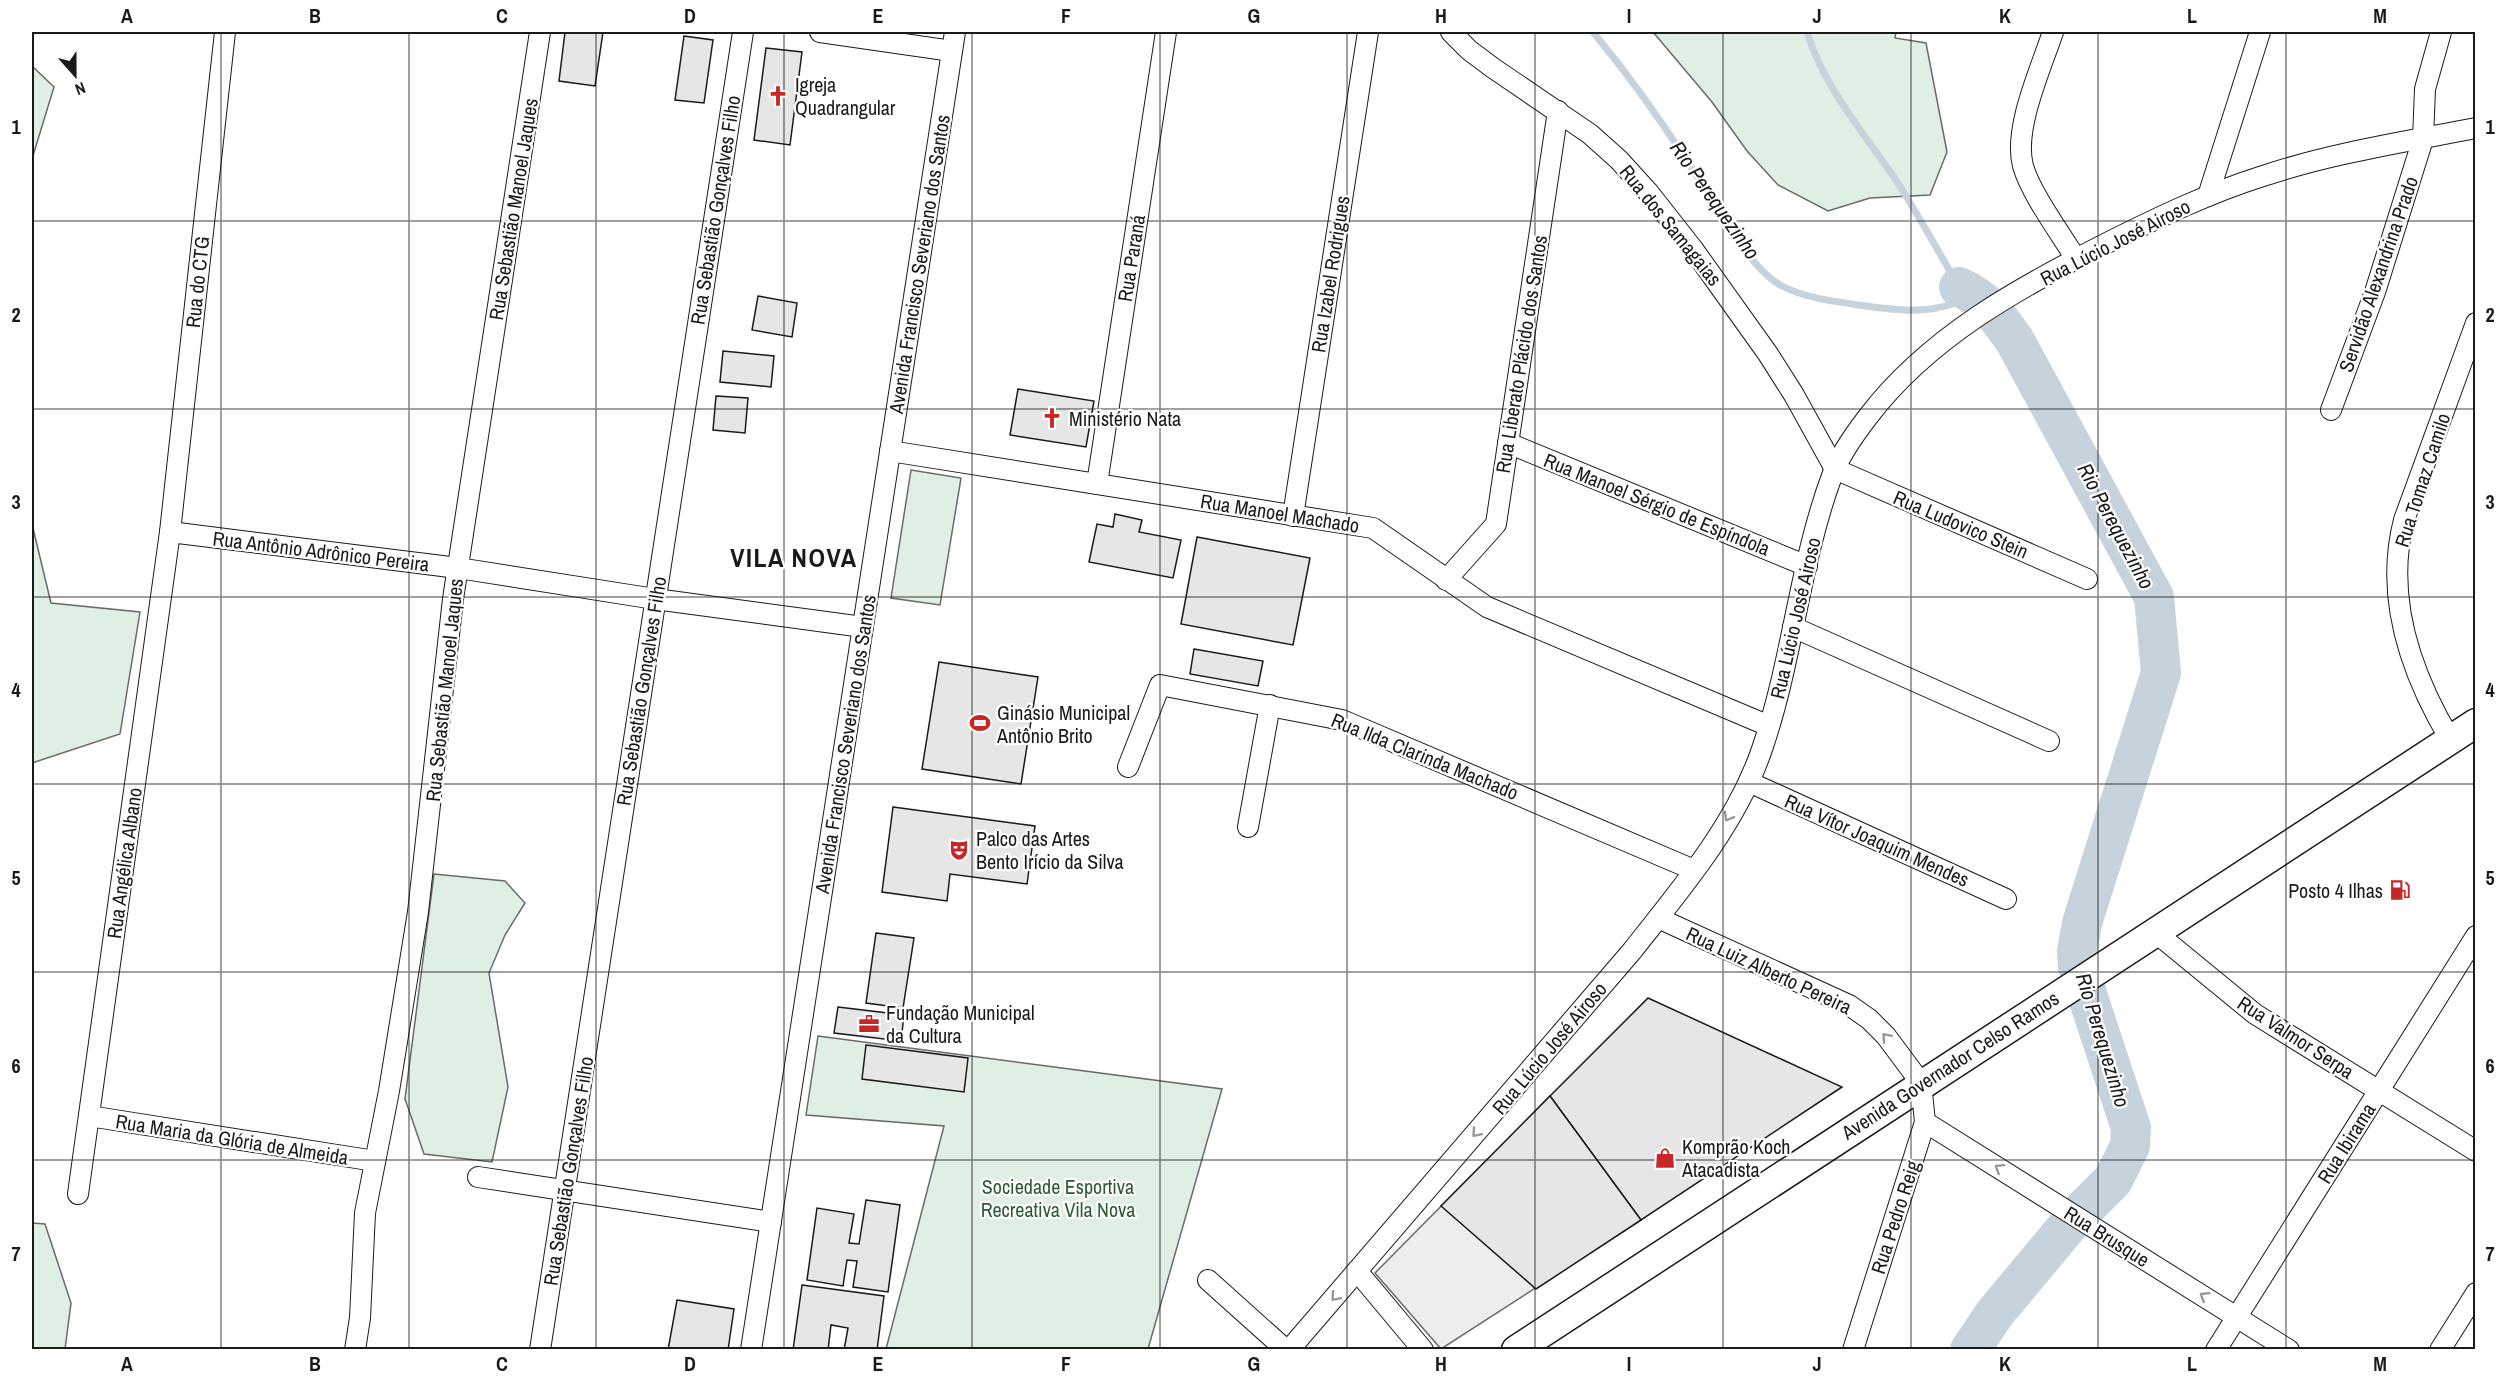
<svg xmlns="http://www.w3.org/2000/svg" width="2507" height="1381" font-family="'Archivo Narrow',sans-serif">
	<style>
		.green { fill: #e0efe3; stroke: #6a6a6a; stroke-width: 1.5 }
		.parking { fill: #ededed; stroke: #6a6a6a; stroke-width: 1.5 }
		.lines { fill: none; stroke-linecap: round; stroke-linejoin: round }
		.stream { stroke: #c6d2dc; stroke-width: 7 }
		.river { stroke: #c6d2dc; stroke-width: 40 }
		.building { fill: #e6e6e6; stroke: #1a1a1a; stroke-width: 1.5 }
		.minor-casing { stroke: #1a1a1a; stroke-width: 22 }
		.secondary-casing { stroke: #1a1a1a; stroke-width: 31 }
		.minor { stroke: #fff; stroke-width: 20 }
		.secondary { stroke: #fff; stroke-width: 28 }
		.oneway { stroke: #989898 }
		.grid { fill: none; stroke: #1a1a1a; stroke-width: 1.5; stroke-opacity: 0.55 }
		.labels { text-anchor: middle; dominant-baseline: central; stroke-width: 4.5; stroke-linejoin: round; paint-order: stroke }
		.poi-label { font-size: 20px; fill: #1a1a1a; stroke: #fff; text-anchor: start }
		.street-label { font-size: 20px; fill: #1a1a1a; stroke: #fff }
		.park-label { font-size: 20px; fill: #2b5a34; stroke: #fff }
		.water-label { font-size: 21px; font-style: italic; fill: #1a1a1a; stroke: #fff }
		.district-label { font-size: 26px; font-weight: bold; letter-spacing: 1.5px; fill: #1a1a1a; stroke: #fff }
		.neatline { fill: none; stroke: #1a1a1a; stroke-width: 2 }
		.grid-label { font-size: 20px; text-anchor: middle; font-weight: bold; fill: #1a1a1a }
	</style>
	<rect width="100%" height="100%" fill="#fff"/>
	<g class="green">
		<path d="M1653 32H1896L1895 38 1926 43 1947 152 1930 195 1870 198 1828 211 1778 185 1747 151 1712 102Z"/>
		<path d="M32 66 54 87 32 159Z"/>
		<path d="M911 470 961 478 940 605 891 598Z"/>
		<path d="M32 524 51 603 140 612 120 734 32 763Z"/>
		<path d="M434 874 505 881 525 903 505 935 489 973 508 1087 492 1162 424 1154 405 1099Z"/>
		<path d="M818 1036 1222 1089 1148 1349H886L944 1126 806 1115Z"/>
		<path d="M32 1223 45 1224 71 1303 65 1349H32Z"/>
	</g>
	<path class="parking" d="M1550 1096 1641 1220 1441 1349 1375 1273Z"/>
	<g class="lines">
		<path class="stream" d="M1593 32C1627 73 1660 119 1689 164 1712 197 1747 268 1782 286 1807 299 1839 302 1866 306 1897 310 1926 314 1955 303L1959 287C1940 254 1921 220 1901 188 1868 137 1825 91 1807 32"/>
		<path class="river" d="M1959 287C1988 300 1997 316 2015 341L2154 597 2161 673 2082 923 2077 951 2078 967 2131 1128 2130 1146 2113 1180 2071 1222 1995 1313 1970 1350"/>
	</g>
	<g class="building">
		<path d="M565 32H603L595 86 559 81Z"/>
		<path d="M684 36 713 40 704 103 675 100Z"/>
		<path d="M766 48 802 52 790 145 754 140Z"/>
		<path d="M758 296 797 303 792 337 752 330Z"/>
		<path d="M723 351 774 356 771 387 720 382Z"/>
		<path d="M1018 389 1094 401 1086 447 1010 435Z"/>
		<path d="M716 396 748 398 745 433 713 430Z"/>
		<path d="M1115 514 1142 520 1139 532 1181 540 1173 578 1089 562 1097 524 1113 527Z"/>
		<path d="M1197 537 1310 558 1293 645 1181 624Z"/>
		<path d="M1194 649 1263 661 1258 686 1190 674Z"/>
		<path d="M939 662 1038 677 1021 784 922 769Z"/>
		<path d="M893 807 1035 826 1027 884 950 874 947 901 882 892Z"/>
		<path d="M876 933 914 938 903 1008 866 1003Z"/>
		<path d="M1648 998 1842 1087 1641 1220 1550 1096Z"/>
		<path d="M838 1007 904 1015 901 1041 834 1033Z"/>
		<path d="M866 1045 968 1058 964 1092 862 1079Z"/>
		<path d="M1550 1096 1641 1220 1536 1289 1441 1206Z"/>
		<path d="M866 1200 900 1205 888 1292 853 1287 857 1261 847 1260 843 1286 807 1280 817 1208 854 1214 849 1243 859 1244Z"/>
		<path d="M802 1285 884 1296 877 1350H844L848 1328 831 1325 828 1350H793Z"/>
		<path d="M677 1300 734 1309 728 1350H668Z"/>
	</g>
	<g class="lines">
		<g class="minor-casing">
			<g id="minor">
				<path d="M820 32 952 51"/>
				<path d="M1451 32 1469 50 1493 68 1590 134 1619 160 1649 193 1693 249 1768 354 1794 395 1835 469 2087 579"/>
				<path d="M2053 32C2041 68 2013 129 2023 166 2031 194 2061 234 2076 259"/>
				<path d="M2208 196 2260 32"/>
				<path d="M2331 410 2375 292 2423 139 2425 89 2441 32"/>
				<path d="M1508 443 1807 566"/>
				<path d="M890 451 1373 528 1487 607 1769 726"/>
				<path d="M1097 484 1166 32"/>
				<path d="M1293 516 1368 32"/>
				<path d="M170 532 458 568 655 599 863 627"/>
				<path d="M1446 580 1496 524 1558 111"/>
				<path d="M1793 627 2049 741"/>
				<path d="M2450 739C2410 672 2384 597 2404 520L2476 323"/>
				<path d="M1128 767 1160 685 1342 720 1694 870"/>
				<path d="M1749 782 2006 899"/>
				<path d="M1248 827 1270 705"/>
				<path d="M1658 918 1849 1005 1869 1019 1886 1036 1921 1083 1925 1122 1853 1350"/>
				<path d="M2155 932 2255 1014 2476 1151"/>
				<path d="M89 1116 375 1161"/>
				<path d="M1925 1122 2289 1350"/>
				<path d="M478 1177 771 1222"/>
				<path d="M78 1194 170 532 225 32"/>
				<path d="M1357 1271 1423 1350"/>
				<path d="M1208 1280 1286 1350"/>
				<path d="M355 1350 360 1318 365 1213 389 1091 418 912 453 599 540 32"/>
				<path d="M540 1350 743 32"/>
				<path d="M751 1350 955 32"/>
				<path d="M1289 1350 1632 951C1680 890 1735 826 1761 752 1793 661 1799 563 1833 473 1841 453 1854 435 1867 418 1928 337 2020 287 2109 242 2159 217 2209 193 2263 176 2332 153 2404 142 2476 128"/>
				<path d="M2216 1350 2476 936"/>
				<path d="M2440 1350 2476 1293"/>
			</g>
		</g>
		<g class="secondary-casing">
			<path id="secondary" d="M1516 1350 2476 723"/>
		</g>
		<use href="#minor" class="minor"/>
		<use href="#secondary" class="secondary"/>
	</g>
	<defs><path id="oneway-chevron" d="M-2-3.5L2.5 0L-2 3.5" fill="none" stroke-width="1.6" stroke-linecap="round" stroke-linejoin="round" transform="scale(1.5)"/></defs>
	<g class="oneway">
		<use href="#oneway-chevron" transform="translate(1728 817) rotate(120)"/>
		<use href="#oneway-chevron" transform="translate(1886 1037) rotate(-131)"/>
		<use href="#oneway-chevron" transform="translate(1476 1133) rotate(131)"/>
		<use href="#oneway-chevron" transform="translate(1999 1168) rotate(-148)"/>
		<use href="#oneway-chevron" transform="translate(2204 1296) rotate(-148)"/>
		<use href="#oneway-chevron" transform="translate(1335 1297) rotate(131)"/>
	</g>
	<path class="grid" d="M221 32V1350M409 32V1350M596 32V1350M784 32V1350M972 32V1350M1160 32V1350M1347 32V1350M1535 32V1350M1723 32V1350M1911 32V1350M2098 32V1350M2286 32V1350M32 221H2476M32 409H2476M32 597H2476M32 784H2476M32 972H2476M32 1160H2476"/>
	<defs>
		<g id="church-bare" transform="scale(1.62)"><path d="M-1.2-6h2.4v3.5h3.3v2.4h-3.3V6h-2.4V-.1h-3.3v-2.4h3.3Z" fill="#c62828" stroke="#fff" stroke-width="2.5" paint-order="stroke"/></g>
		<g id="stadium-bare" transform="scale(1.62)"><path d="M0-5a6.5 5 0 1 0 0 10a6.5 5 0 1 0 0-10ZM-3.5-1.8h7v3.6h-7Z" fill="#c62828" stroke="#fff" stroke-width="2.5" paint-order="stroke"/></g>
		<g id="theatre-bare" transform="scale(1.62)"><path d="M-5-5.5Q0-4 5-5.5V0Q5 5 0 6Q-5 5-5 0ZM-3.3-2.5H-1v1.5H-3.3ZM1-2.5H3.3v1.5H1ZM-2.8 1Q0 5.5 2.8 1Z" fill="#c62828" stroke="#fff" stroke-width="2.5" paint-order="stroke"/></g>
		<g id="fuel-bare" transform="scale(1.62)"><path d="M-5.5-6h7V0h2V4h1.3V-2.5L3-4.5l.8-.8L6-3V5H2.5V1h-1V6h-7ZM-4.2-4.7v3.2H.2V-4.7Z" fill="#c62828" stroke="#fff" stroke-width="2.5" paint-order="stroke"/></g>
		<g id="office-bare" transform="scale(1.62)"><path d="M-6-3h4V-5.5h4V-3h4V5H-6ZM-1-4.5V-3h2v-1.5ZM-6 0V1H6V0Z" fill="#c62828" stroke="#fff" stroke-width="2.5" paint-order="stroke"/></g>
		<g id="shop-bare" transform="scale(1.62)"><path d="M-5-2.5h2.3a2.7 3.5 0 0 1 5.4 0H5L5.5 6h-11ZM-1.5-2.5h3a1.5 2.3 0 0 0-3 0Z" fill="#c62828" stroke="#fff" stroke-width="2.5" paint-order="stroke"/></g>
	</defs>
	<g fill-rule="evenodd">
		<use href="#church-bare" x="778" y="96"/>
		<use href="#church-bare" x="1052" y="418"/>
		<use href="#stadium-bare" x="980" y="723"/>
		<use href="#theatre-bare" x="959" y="850"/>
		<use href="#fuel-bare" x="2400" y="890"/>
		<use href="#office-bare" x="869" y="1024"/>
		<use href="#shop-bare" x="1665" y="1158"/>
	</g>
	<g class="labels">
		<g class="poi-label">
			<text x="795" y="84">Igreja<tspan x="795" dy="23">Quadrangular</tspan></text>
			<text x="1069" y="418">Ministério Nata</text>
			<text x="997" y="712">Ginásio Municipal<tspan x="997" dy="23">Antônio Brito</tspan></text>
			<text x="976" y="838">Palco das Artes<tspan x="976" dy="23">Bento Irício da Silva</tspan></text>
			<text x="2383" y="890" text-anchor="end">Posto 4 Ilhas</text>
			<text x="886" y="1012">Fundação Municipal<tspan x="886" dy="23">da Cultura</tspan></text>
			<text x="1682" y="1146">Komprão Koch<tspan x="1682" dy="23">Atacadista</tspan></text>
		</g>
		<g class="street-label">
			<text transform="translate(513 209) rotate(-81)">Rua Sebastião Manoel Jaques</text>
			<text transform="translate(715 210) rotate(-81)">Rua Sebastião Gonçalves Filho</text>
			<text transform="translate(1671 225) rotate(51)">Rua dos Samagaias</text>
			<text transform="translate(2115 242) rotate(-27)">Rua Lúcio José Airoso</text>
			<text transform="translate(1131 258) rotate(-81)">Rua Paraná</text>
			<text transform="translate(919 264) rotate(-81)">Avenida Francisco Severiano dos Santos</text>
			<text transform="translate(1330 274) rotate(-81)">Rua Izabel Rodrigues</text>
			<text transform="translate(2378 274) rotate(-71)">Servidão Alexandrina Prado</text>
			<text transform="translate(197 282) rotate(-84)">Rua do CTG</text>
			<text transform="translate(1521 354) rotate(-81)">Rua Liberato Plácido dos Santos</text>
			<text transform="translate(2422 480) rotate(-72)">Rua Tomaz Camilo</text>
			<text transform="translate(1657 504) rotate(22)">Rua Manoel Sérgio de Espíndola</text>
			<text transform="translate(1280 513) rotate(9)">Rua Manoel Machado</text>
			<text transform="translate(1961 524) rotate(23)">Rua Ludovico Stein</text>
			<text transform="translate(321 551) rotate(7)">Rua Antônio Adrônico Pereira</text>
			<text transform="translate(1795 618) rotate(-77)">Rua Lúcio José Airoso</text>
			<text transform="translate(444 690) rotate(-84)">Rua Sebastião Manoel Jaques</text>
			<text transform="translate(641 691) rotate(-81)">Rua Sebastião Gonçalves Filho</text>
			<text transform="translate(845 744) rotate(-81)">Avenida Francisco Severiano dos Santos</text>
			<text transform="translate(1425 756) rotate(22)">Rua Ilda Clarinda Machado</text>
			<text transform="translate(1877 840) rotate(24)">Rua Vítor Joaquim Mendes</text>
			<text transform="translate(124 863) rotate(-82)">Rua Angélica Albano</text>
			<text transform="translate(1769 970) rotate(25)">Rua Luiz Alberto Pereira</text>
			<text transform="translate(2296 1037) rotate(33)">Rua Valmor Serpa</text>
			<text transform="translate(1549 1048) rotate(-50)">Rua Lúcio José Airoso</text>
			<text transform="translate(1950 1065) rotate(-33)">Avenida Governador Celso Ramos</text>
			<text transform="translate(232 1139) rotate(9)">Rua Maria da Glória de Almeida</text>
			<text transform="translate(2346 1143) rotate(-58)">Rua Ibirama</text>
			<text transform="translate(568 1171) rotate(-81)">Rua Sebastião Gonçalves Filho</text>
			<text transform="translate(1895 1217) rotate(-72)">Rua Pedro Reig</text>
			<text transform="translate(2107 1236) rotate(32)">Rua Brusque</text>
		</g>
		<g class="park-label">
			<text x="1058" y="1186">Sociedade Esportiva<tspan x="1058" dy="23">Recreativa Vila Nova</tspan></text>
		</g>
		<g class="water-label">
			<text transform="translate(1715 200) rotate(55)">Rio Perequezinho</text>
			<text transform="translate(2116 526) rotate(62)">Rio Perequezinho</text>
			<text transform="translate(2103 1040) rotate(73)">Rio Perequezinho</text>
		</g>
		<g class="district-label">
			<text x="794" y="557">VILA NOVA</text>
		</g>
	</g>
	<rect width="2507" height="1381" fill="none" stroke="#ffffff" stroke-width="66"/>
	<g transform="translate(75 75) rotate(159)" stroke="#ffffff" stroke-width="4.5" paint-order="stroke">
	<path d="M0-4.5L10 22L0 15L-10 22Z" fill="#1a1a1a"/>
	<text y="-9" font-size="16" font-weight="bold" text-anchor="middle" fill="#1a1a1a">N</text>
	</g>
	<rect x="33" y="33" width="2441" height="1315" class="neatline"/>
	<g class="grid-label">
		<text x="127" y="23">A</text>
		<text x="315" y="23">B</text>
		<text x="502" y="23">C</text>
		<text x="690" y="23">D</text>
		<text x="878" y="23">E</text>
		<text x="1066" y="23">F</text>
		<text x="1254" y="23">G</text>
		<text x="1441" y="23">H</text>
		<text x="1629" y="23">I</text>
		<text x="1817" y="23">J</text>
		<text x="2005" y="23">K</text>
		<text x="2192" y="23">L</text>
		<text x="2380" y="23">M</text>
		<text x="16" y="134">1</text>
		<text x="2490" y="134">1</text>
		<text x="16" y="322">2</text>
		<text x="2490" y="322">2</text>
		<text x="16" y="509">3</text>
		<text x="2490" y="509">3</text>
		<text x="16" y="697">4</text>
		<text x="2490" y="697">4</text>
		<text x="16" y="885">5</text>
		<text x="2490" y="885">5</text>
		<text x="16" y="1073">6</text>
		<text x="2490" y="1073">6</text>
		<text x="16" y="1261">7</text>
		<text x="2490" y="1261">7</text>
		<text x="127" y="1371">A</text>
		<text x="315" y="1371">B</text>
		<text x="502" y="1371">C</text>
		<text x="690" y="1371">D</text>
		<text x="878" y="1371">E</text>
		<text x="1066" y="1371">F</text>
		<text x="1254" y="1371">G</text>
		<text x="1441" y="1371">H</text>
		<text x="1629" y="1371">I</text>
		<text x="1817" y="1371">J</text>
		<text x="2005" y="1371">K</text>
		<text x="2192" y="1371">L</text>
		<text x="2380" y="1371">M</text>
	</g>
</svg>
